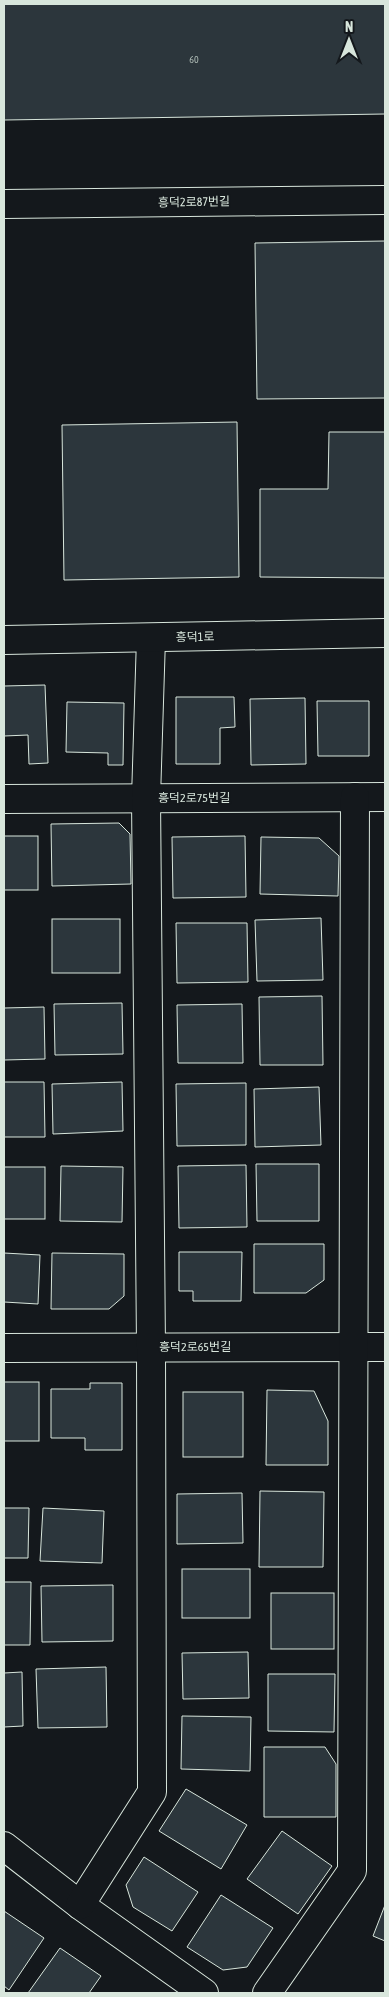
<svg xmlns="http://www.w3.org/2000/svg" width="389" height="1997" font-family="'Asap Condensed','Noto Sans KR',sans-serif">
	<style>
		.building { fill: #2c363c; stroke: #d8e6dc }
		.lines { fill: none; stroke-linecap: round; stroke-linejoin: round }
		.street-casing { stroke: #d8e6dc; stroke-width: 30 }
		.secondary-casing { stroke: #d8e6dc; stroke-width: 30 }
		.street { stroke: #14181c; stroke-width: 28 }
		.secondary { stroke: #14181c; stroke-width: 28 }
		.labels { text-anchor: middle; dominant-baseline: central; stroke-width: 4; stroke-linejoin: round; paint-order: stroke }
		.number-label { font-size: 10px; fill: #adbab4 }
		.street-label { font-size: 12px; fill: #d8e6dc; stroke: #14181c }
	</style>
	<rect width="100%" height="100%" fill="#14181c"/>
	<g class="building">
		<path d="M4 4H385V114L4 120Z"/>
		<path d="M385 241V398L257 399 255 243Z"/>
		<path d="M237 422 239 577 64 580 62 425Z"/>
		<path d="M329 432H385V578L260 577V489H328Z"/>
		<path d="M45 685 48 763 29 764 28 735 4 736V686Z"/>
		<path d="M176 697H234L235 727 220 728V764H176Z"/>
		<path d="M305 698 306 764 251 765 250 699Z"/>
		<path d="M317 701H369V756H318Z"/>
		<path d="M67 702 124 703 123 765H108V753L66 752Z"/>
		<path d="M119 823 130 834 131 884 52 886 51 824Z"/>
		<rect x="4" y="836" width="34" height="54"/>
		<path d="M245 836 246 897 173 898 172 837Z"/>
		<path d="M261 837 319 838 339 856 338 896 260 894Z"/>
		<path d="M321 918 323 980 257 981 255 920Z"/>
		<rect x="52" y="919" width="68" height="54"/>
		<path d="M176 923H247L248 982 177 983Z"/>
		<path d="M322 996 323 1065H260L259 997Z"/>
		<path d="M122 1003 123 1054 55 1055 54 1004Z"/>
		<path d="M242 1004 243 1063H178L177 1005Z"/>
		<path d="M44 1007 45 1059 4 1060V1008Z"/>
		<path d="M4 1082H44L45 1137H4Z"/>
		<path d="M122 1082 123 1131 53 1134 52 1084Z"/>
		<path d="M246 1083V1145L177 1146 176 1084Z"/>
		<path d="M319 1087 321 1145 255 1147 254 1089Z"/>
		<path d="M256 1164H319V1221H257Z"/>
		<path d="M246 1165 247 1227 179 1228 178 1166Z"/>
		<path d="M61 1166 123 1167 122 1222 60 1221Z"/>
		<rect x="4" y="1167" width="41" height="52"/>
		<path d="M254 1244H324V1280L306 1293H254Z"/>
		<path d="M179 1252H242L241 1301H193V1291H179Z"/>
		<path d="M4 1253 40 1255 38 1304 4 1302Z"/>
		<path d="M52 1253 124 1254V1296L109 1309H51Z"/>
		<rect x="4" y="1382" width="35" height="59"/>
		<path d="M90 1383H122V1450H85V1438H51V1389H90Z"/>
		<path d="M267 1390 314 1391 328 1421V1465H266Z"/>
		<rect x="183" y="1392" width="60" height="65"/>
		<path d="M260 1491 324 1492 323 1567H259Z"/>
		<path d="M242 1493 243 1543 177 1544V1494Z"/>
		<path d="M4 1508H29L28 1558H4Z"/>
		<path d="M43 1508 104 1511 102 1563 40 1561Z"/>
		<rect x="182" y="1569" width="68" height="49"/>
		<path d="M4 1582H31L30 1645H4Z"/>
		<path d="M113 1585V1641L42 1642 41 1586Z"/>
		<rect x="271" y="1593" width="63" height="56"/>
		<path d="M248 1652 249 1698 183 1699 182 1653Z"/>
		<path d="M106 1667 107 1727 38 1728 36 1669Z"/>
		<path d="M22 1672 23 1726 4 1727V1673Z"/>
		<path d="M268 1674H335L334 1732 268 1731Z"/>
		<path d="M182 1716 251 1717 250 1771 181 1769Z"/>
		<path d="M264 1747H325L336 1764V1817H264Z"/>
		<path d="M186 1789 247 1825 221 1869 159 1831Z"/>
		<path d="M282 1831 332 1866 298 1914 247 1879Z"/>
		<path d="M144 1857 198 1892 172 1931 133 1907 126 1885Z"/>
		<path d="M221 1895 273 1928 247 1967 223 1970 187 1947Z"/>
		<path d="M385 1905V1941L373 1936Z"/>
		<path d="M4 1911 44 1938 9 1990 4 1986Z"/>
		<path d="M60 1948 101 1976 89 1993H28Z"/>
	</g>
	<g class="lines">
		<g class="street-casing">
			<g id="street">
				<path d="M4 204 385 200"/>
				<path d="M4 799 385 797"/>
				<path d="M4 1348 385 1347"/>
				<path d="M4 1846 80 1905 204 1993"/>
				<path d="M80 1905 152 1792 151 1347 146 798 151 638"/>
				<path d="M267 1993 352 1871 355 797"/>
			</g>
		</g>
		<g class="secondary-casing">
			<path id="secondary" d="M4 640 385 633"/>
		</g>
		<use href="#street" class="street"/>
		<use href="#secondary" class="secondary"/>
	</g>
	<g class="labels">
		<g class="number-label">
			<text x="194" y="59">60</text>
		</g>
		<g class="street-label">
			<text transform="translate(194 202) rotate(-1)">흥덕2로87번길</text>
			<text transform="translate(195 637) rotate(-1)">흥덕1로</text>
			<text x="194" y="798">흥덕2로75번길</text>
			<text x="195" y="1347">흥덕2로65번길</text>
		</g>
	</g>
	<rect width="389" height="1997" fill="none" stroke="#d8e6dc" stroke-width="10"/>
	<g transform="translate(349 40)" stroke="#14181c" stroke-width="4" paint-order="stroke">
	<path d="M0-4L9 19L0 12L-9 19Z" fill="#d8e6dc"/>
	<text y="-8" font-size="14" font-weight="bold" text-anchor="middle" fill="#d8e6dc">N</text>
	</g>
</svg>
